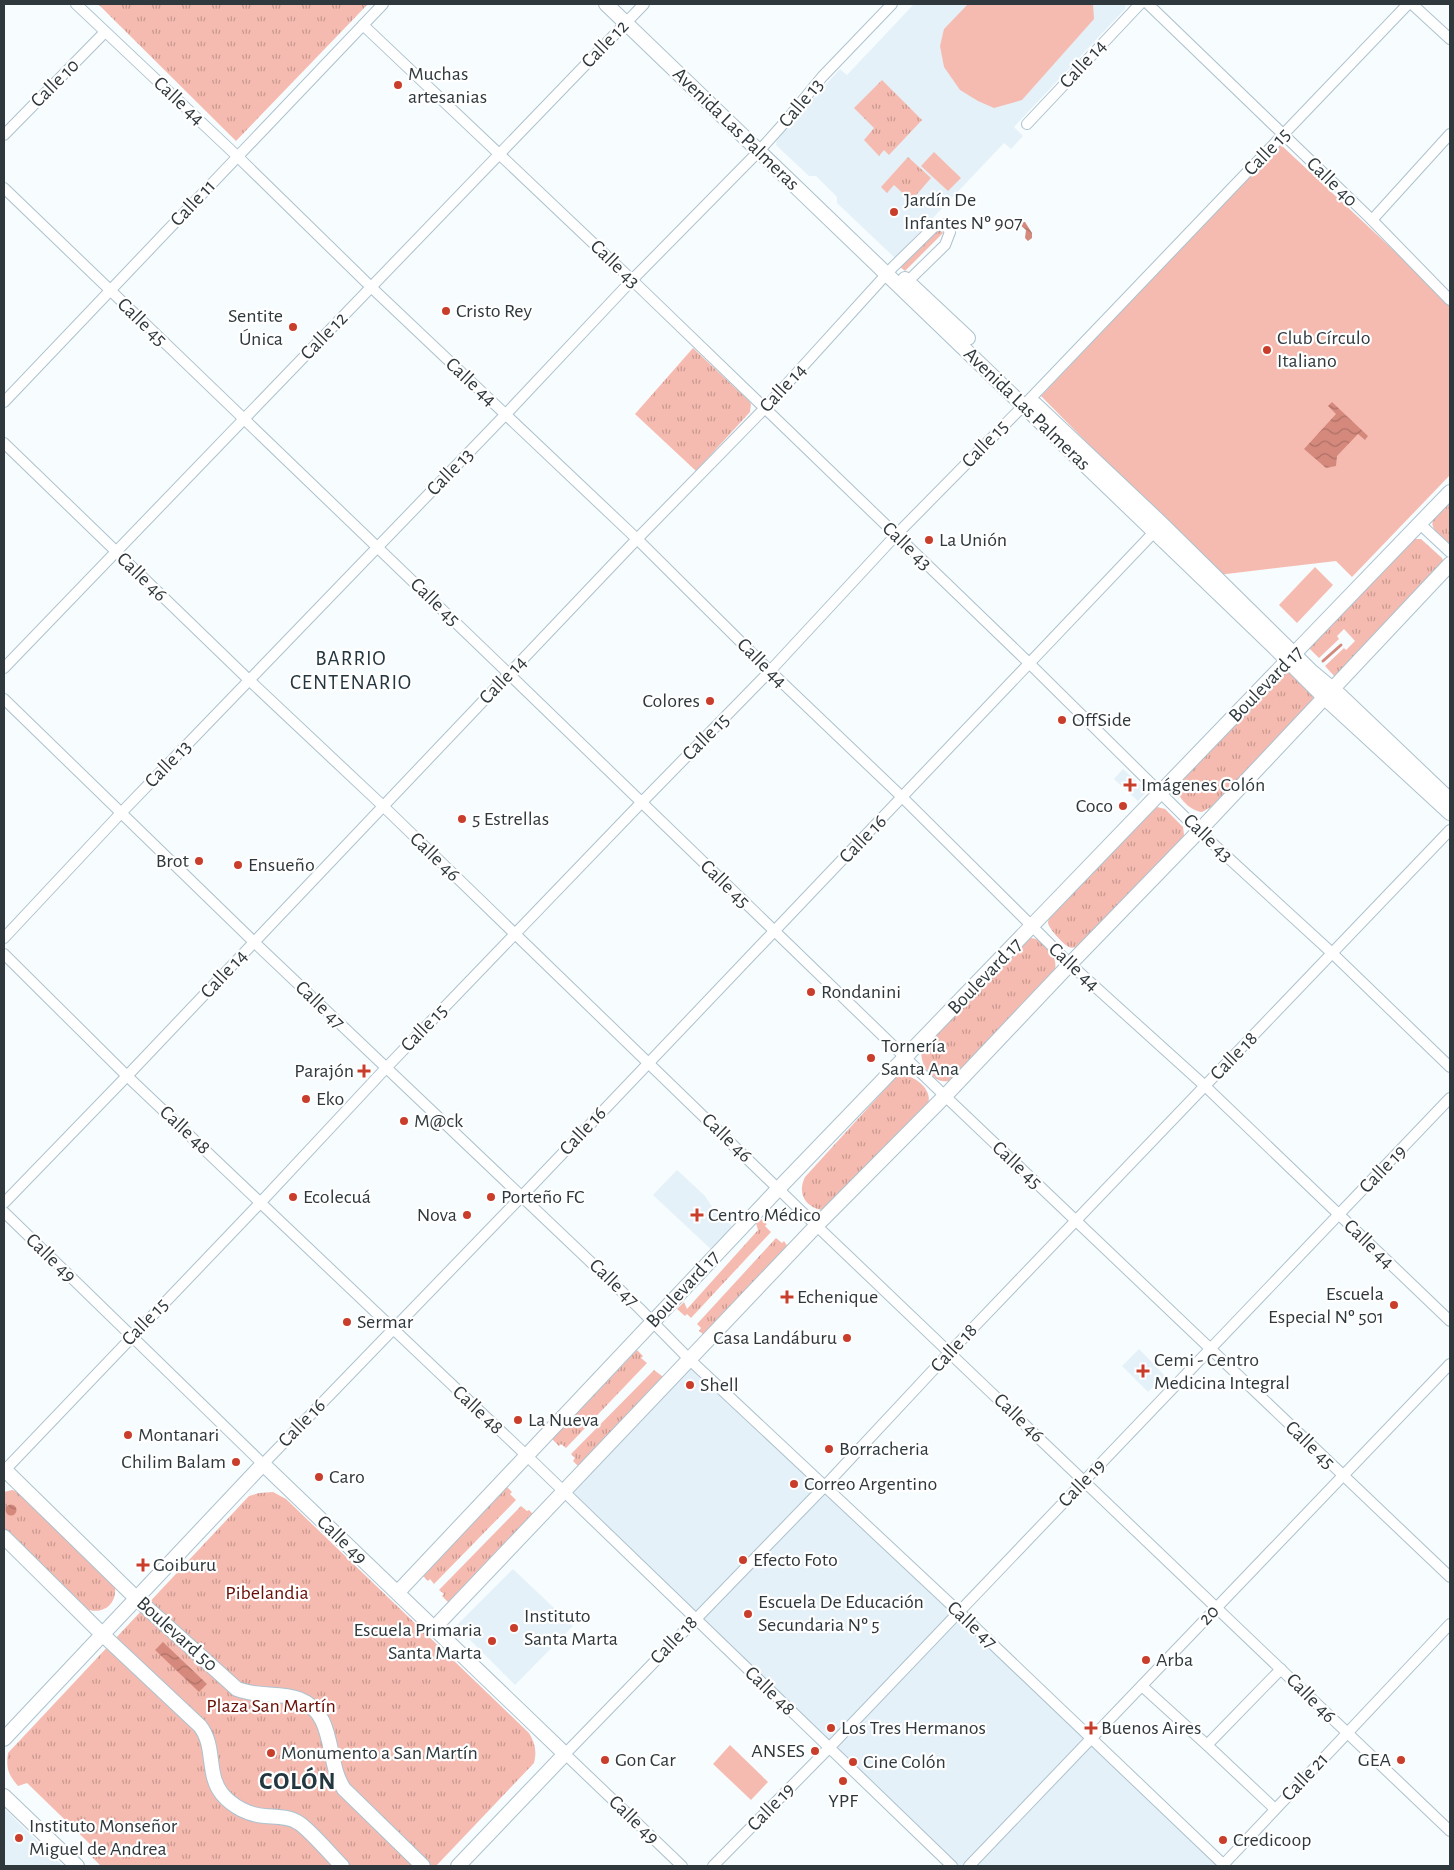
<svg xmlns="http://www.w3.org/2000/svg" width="1454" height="1870" font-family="'Alegreya Sans',sans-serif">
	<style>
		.built { fill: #e5f1f8 }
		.grass { fill: url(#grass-tufts) }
		.pitch { fill: #f6bbb0 }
		.water { fill: url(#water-waves) }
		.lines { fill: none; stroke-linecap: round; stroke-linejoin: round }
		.stream { stroke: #d5897c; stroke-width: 3 }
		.minor-casing { stroke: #acc2ce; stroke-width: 12 }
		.secondary-casing { stroke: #acc2ce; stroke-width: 16 }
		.minor { stroke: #fff; stroke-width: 10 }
		.secondary { stroke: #fff; stroke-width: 14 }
		.poi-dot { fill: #c93d2b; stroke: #fff; stroke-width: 2 }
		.labels { text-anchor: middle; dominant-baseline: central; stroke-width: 4.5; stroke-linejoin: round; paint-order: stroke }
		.street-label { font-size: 20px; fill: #2f383c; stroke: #fff }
		.poi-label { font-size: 20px; fill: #2f383c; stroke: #fff; text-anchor: start }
		.park-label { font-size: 20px; fill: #680d04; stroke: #fff }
		.neighbourhood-label { font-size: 21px; letter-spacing: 1px; fill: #24363f; stroke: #fff }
		.district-label { font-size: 25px; font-weight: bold; letter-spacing: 1px; fill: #24363f; stroke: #fff }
	</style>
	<defs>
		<pattern id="grass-tufts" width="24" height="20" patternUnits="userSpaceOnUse" patternTransform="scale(1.25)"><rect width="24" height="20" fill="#f6bbb0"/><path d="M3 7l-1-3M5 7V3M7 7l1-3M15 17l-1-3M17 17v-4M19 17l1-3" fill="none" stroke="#c89990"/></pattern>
		<pattern id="water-waves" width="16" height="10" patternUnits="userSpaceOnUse" patternTransform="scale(1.25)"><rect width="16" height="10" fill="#d5897c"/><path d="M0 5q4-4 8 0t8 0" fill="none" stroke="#ad7167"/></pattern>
	</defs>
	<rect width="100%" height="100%" fill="#f7fcfe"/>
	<g class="built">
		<path d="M914 4H1126L1125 9 1014 127 1023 136 1011 149 1004 143 895 258 837 203V197L816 176H809L776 145 777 138 840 69 847 75Z"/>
		<path d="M1123 769 1147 791 1138 801 1114 779Z"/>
		<path d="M677 1170 705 1196 712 1207 735 1229 714 1252 653 1195Z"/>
		<path d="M1139 1349 1165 1376 1148 1392 1122 1366Z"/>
		<path d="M690 1360 1222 1866H952L563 1492Z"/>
		<path d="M513 1569 573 1626 515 1685 456 1626Z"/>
		<path d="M4 1808 46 1850 63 1866H4Z"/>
	</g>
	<g class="grass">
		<path d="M98 4H368L236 141Z"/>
		<path d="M882 80 922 120 889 155 884 150 879 156 864 140 874 128 854 108Z"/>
		<path d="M908 157 931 178 911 201 894 185 887 193 881 187Z"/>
		<path d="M938 227 943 233 905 271 899 266Z"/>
		<path d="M693 348 749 401 751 404 750 412 696 471 635 414Z"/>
		<path d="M1450 500V546C1425 523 1428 523 1450 500Z"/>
		<path d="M1412 539H1421L1442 558 1444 563 1336 678 1325 666 1344 648 1346 650 1355 641 1344 629 1337 636 1339 639 1319 658 1309 648Z"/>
		<path d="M1284 673H1293L1314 695 1311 703 1211 807 1202 812C1190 811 1175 796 1177 784Z"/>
		<path d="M1157 807 1165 809 1183 827 1184 835 1181 842 1081 945C1077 947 1073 949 1069 947 1064 945 1047 927 1048 922 1048 920 1052 915 1052 914Z"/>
		<path d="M1030 938C1045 938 1058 956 1055 970L949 1081C933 1084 918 1063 922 1049Z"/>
		<path d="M901 1075C914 1075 933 1089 928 1104L822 1210C805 1207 797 1193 805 1177L896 1077Z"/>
		<path d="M761 1219 767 1224 765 1226 771 1232 691 1318 687 1314 685 1316 677 1309 684 1302 687 1309 758 1230 756 1223Z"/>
		<path d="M776 1238 782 1243 784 1241 788 1247 704 1335 699 1331 701 1328 697 1324Z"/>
		<path d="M637 1350 643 1356 641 1358 647 1363 566 1448 561 1444 559 1446 552 1439Z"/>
		<path d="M654 1370 666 1379 580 1468 573 1461 575 1458 571 1454Z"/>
		<path d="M506 1486 512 1492 510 1494 516 1500 434 1584 430 1579 428 1581 421 1574Z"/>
		<path d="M12 1490 23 1493 115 1587C117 1605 102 1615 86 1609L4 1532V1492Z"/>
		<path d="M273 1492 286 1499 529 1733C535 1743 537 1751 534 1763L436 1866H101L91 1856V1845L27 1783 18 1786C8 1774 6 1769 8 1753L249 1496 259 1493Z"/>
		<path d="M521 1506 527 1511 529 1510 534 1515 449 1603 442 1596 444 1594 439 1590Z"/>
	</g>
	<g class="pitch">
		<path d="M968 4H1093L1094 19 1022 100 994 108 978 101 960 90 944 67 940 46 944 29Z"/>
		<path d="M1280 144 1450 303V475L1352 577 1336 561 1218 575 1041 396Z"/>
		<path d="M934 152 961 178 948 191 921 166Z"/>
		<path d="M1315 567 1333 585 1297 623 1279 605Z"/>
		<path d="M730 1745 768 1782 751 1800 713 1764Z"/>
	</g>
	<g class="water">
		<path d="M1021 222H1025L1032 233V238L1028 241 1025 238 1026 230 1020 225Z"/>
		<path d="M1332 402 1368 436 1365 440 1358 434 1337 456 1336 466 1326 468 1304 449 1336 414 1328 406Z"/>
		<circle cx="11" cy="1510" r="5.5"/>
		<path d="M163 1642 207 1684 199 1692 155 1650Z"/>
	</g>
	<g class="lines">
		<path class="stream" d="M1323 661 1341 645"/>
		<g class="minor-casing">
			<g id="minor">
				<path d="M76 4 237 156 371 287 637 539 770 671 902 797 1070 964 1205 1086 1450 1321"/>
				<path d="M1148 4 1372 220 1450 300"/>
				<path d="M1412 4 1450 39"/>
				<path d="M363 25 632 280 1030 664 1199 831 1332 953 1450 1067"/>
				<path d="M1027 124 1140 4"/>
				<path d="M4 135 105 32"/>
				<path d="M4 188 509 674 945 1096 1450 1577"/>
				<path d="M1372 220 1450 134"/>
				<path d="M4 402 383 4"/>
				<path d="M4 443 249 680 383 806 799 1209 1450 1831"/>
				<path d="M1420 524 1450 552"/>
				<path d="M4 668 644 4"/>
				<path d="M4 699 254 942 639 1308 690 1360 959 1612 1225 1866"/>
				<path d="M4 938 121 813 506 414 632 280 759 151 785 122 822 77 892 4"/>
				<path d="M4 954 127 1076 526 1455 952 1866"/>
				<path d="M4 1203 127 1076 637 539 765 408 893 267 935 226 945 224 950 232 945 245 904 285"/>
				<path d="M4 1212 263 1464 522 1196 1158 528"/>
				<path d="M4 1471 261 1202 386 1068 641 803 770 671 896 535 1030 399 1408 4"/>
				<path d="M1142 1686 1207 1745 1275 1809"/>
				<path d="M1207 1745 1281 1669"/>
				<path d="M682 1866 565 1754 824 1487 950 1352 1450 830"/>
				<path d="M713 1866 829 1748 1450 1098"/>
				<path d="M969 1866 1450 1364"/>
				<path d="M1222 1866 1450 1624"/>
			</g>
		</g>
		<g class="secondary-casing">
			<g id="secondary">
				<path d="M606 4 1274 647 1325 698 1450 813"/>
				<path d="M905 279 968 338"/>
				<path d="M1035 404 1162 524 1312 672 1342 697 1450 800"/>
				<path d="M4 1469 136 1598 237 1689C257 1697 279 1692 299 1699 337 1714 325 1761 344 1789L423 1866"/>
				<path d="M4 1537 102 1634 200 1726C216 1746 206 1774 222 1794 233 1807 249 1815 265 1816 276 1817 289 1816 299 1823 311 1831 331 1855 342 1866"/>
				<path d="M398 1592 779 1188 1450 492"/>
				<path d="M434 1628 817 1225 945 1096 1070 964 1199 831 1450 564"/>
				<path d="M4 1739 263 1464 565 1754 458 1866"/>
				<path d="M4 1796 77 1866"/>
			</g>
		</g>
		<use href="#minor" class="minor"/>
		<use href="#secondary" class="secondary"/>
	</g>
	<g class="poi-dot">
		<circle cx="398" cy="85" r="5"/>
		<circle cx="894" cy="212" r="5"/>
		<circle cx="446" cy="311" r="5"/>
		<circle cx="293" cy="327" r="5"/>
		<circle cx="1267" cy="350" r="5"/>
		<circle cx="929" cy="540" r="5"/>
		<circle cx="710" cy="701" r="5"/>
		<circle cx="1062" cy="720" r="5"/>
		<path d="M1127.5 777.5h5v5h5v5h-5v5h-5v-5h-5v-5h5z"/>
		<circle cx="1123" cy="806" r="5"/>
		<circle cx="462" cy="819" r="5"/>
		<circle cx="199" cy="861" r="5"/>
		<circle cx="238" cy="865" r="5"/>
		<circle cx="811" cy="992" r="5"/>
		<circle cx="871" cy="1058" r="5"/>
		<path d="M361.5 1063.5h5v5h5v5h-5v5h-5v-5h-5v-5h5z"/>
		<circle cx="306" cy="1099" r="5"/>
		<circle cx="404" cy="1121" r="5"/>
		<circle cx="293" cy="1197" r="5"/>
		<circle cx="491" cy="1197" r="5"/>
		<circle cx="467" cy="1215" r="5"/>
		<path d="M694.5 1207.5h5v5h5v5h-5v5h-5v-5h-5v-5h5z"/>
		<path d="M784.5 1289.5h5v5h5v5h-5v5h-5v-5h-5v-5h5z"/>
		<circle cx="1394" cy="1305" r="5"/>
		<circle cx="347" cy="1322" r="5"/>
		<circle cx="847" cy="1338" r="5"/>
		<path d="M1140.5 1363.5h5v5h5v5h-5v5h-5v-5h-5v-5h5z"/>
		<circle cx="690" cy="1385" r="5"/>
		<circle cx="518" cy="1420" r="5"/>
		<circle cx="128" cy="1435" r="5"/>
		<circle cx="829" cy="1449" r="5"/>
		<circle cx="236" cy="1462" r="5"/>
		<circle cx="319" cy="1477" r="5"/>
		<circle cx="794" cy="1484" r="5"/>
		<circle cx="743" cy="1560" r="5"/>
		<path d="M140.5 1557.5h5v5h5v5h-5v5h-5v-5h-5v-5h5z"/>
		<circle cx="748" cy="1614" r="5"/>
		<circle cx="514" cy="1628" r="5"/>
		<circle cx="492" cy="1641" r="5"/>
		<circle cx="1146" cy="1660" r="5"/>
		<circle cx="831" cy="1728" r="5"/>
		<path d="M1088.5 1720.5h5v5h5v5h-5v5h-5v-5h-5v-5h5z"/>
		<circle cx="815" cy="1751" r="5"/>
		<circle cx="271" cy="1753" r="5"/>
		<circle cx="605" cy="1760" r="5"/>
		<circle cx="1401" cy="1760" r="5"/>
		<circle cx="853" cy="1762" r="5"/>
		<circle cx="843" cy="1781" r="5"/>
		<circle cx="19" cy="1838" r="5"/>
		<circle cx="1223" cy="1840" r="5"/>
	</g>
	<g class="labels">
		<g class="street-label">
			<text transform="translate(605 44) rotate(-46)">Calle 12</text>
			<text transform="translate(1083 64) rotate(-47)">Calle 14</text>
			<text transform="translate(55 83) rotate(-45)">Calle 10</text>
			<text transform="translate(179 101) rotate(43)">Calle 44</text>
			<text transform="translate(801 103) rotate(-50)">Calle 13</text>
			<text transform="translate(736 129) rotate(44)">Avenida Las Palmeras</text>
			<text transform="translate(1267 152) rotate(-46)">Calle 15</text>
			<text transform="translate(1332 182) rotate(44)">Calle 40</text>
			<text transform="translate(193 203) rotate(-47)">Calle 11</text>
			<text transform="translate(615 264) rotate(44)">Calle 43</text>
			<text transform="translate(142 322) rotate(44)">Calle 45</text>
			<text transform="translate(324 336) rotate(-46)">Calle 12</text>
			<text transform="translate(471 382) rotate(43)">Calle 44</text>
			<text transform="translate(783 388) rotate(-47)">Calle 14</text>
			<text transform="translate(1027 409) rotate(44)">Avenida Las Palmeras</text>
			<text transform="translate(985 444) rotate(-46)">Calle 15</text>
			<text transform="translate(450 472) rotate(-46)">Calle 13</text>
			<text transform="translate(907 546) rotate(44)">Calle 43</text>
			<text transform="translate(142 577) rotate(44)">Calle 46</text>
			<text transform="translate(435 602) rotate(44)">Calle 45</text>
			<text transform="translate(762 663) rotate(45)">Calle 44</text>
			<text transform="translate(503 680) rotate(-46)">Calle 14</text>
			<text transform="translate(1266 684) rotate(-46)">Boulevard 17</text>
			<text transform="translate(706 737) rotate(-45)">Calle 15</text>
			<text transform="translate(168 764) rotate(-46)">Calle 13</text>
			<text transform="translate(1208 838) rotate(44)">Calle 43</text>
			<text transform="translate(863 839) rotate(-46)">Calle 16</text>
			<text transform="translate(435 857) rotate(44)">Calle 46</text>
			<text transform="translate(725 884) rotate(44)">Calle 45</text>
			<text transform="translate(1074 967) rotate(43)">Calle 44</text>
			<text transform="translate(224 974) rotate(-47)">Calle 14</text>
			<text transform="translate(985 976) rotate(-46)">Boulevard 17</text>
			<text transform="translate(320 1005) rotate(44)">Calle 47</text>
			<text transform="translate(424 1028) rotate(-46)">Calle 15</text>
			<text transform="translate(1234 1056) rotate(-46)">Calle 18</text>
			<text transform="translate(185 1130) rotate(43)">Calle 48</text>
			<text transform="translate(583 1131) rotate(-47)">Calle 16</text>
			<text transform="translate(727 1138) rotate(44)">Calle 46</text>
			<text transform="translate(1017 1165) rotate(43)">Calle 45</text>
			<text transform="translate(1383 1169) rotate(-46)">Calle 19</text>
			<text transform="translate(1369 1244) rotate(44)">Calle 44</text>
			<text transform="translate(51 1258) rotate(44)">Calle 49</text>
			<text transform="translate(614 1283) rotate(44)">Calle 47</text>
			<text transform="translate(683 1289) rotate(-47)">Boulevard 17</text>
			<text transform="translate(145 1322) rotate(-46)">Calle 15</text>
			<text transform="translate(954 1348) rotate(-47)">Calle 18</text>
			<text transform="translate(478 1410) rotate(43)">Calle 48</text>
			<text transform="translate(1019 1418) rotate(44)">Calle 46</text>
			<text transform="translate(302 1423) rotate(-46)">Calle 16</text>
			<text transform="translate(1310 1445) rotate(44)">Calle 45</text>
			<text transform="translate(1082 1483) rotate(-46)">Calle 19</text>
			<text transform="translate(342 1540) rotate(44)">Calle 49</text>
			<text transform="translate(1209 1615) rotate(-46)">20</text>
			<text transform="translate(972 1625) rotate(43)">Calle 47</text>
			<text transform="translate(177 1634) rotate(42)">Boulevard 50</text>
			<text transform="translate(674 1640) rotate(-46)">Calle 18</text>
			<text transform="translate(770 1691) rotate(44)">Calle 48</text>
			<text transform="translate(1311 1698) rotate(45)">Calle 46</text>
			<text transform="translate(1305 1777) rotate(-47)">Calle 21</text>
			<text transform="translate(771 1807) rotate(-46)">Calle 19</text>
			<text transform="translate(634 1820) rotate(44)">Calle 49</text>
		</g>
		<g class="poi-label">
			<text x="408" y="74">Muchas<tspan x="408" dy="23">artesanias</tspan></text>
			<text x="904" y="200">Jardín De<tspan x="904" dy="23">Infantes Nº 907</tspan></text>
			<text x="456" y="311">Cristo Rey</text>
			<text x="283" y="316" text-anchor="end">Sentite<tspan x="283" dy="23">Única</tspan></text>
			<text x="1277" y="338">Club Círculo<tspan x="1277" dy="23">Italiano</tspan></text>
			<text x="939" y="540">La Unión</text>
			<text x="700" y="701" text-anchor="end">Colores</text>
			<text x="1072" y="720">OffSide</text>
			<text x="1141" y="785">Imágenes Colón</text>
			<text x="1113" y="806" text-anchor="end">Coco</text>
			<text x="472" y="819">5 Estrellas</text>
			<text x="189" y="861" text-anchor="end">Brot</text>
			<text x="248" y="865">Ensueño</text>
			<text x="821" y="992">Rondanini</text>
			<text x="881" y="1046">Tornería<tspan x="881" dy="23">Santa Ana</tspan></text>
			<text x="354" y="1071" text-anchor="end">Parajón</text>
			<text x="316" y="1099">Eko</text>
			<text x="414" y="1121">M@ck</text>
			<text x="303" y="1197">Ecolecuá</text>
			<text x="501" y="1197">Porteño FC</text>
			<text x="457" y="1215" text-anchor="end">Nova</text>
			<text x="708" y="1215">Centro Médico</text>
			<text x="1384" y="1294" text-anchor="end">Escuela<tspan x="1384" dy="23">Especial Nº 501</tspan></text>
			<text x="797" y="1297">Echenique</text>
			<text x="357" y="1322">Sermar</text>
			<text x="837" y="1338" text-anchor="end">Casa Landáburu</text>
			<text x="1154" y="1360">Cemi - Centro<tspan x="1154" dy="23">Medicina Integral</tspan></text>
			<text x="700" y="1385">Shell</text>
			<text x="528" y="1420">La Nueva</text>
			<text x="138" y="1435">Montanari</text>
			<text x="839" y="1449">Borracheria</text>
			<text x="226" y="1462" text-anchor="end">Chilim Balam</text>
			<text x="329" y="1477">Caro</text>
			<text x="804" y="1484">Correo Argentino</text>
			<text x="753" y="1560">Efecto Foto</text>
			<text x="153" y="1565">Goiburu</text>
			<text x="758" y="1602">Escuela De Educación<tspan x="758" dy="23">Secundaria Nº 5</tspan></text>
			<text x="524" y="1616">Instituto<tspan x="524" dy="23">Santa Marta</tspan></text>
			<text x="482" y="1630" text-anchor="end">Escuela Primaria<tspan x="482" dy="23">Santa Marta</tspan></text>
			<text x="1156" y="1660">Arba</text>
			<text x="841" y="1728">Los Tres Hermanos</text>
			<text x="1101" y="1728">Buenos Aires</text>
			<text x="805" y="1751" text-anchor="end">ANSES</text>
			<text x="281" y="1753">Monumento a San Martín</text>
			<text x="615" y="1760">Gon Car</text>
			<text x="1391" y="1760" text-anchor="end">GEA</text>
			<text x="863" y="1762">Cine Colón</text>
			<text x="843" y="1801" text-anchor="middle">YPF</text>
			<text x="29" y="1826">Instituto Monseñor<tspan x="29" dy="23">Miguel de Andrea</tspan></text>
			<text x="1233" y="1840">Credicoop</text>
		</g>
		<g class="park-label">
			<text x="267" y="1593">Pibelandia</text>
			<text x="271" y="1706">Plaza San Martín</text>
		</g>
		<g class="neighbourhood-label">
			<text x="351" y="658">BARRIO<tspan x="351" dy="24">CENTENARIO</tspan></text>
		</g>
		<g class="district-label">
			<text x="298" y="1781">COLÓN</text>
		</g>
	</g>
	<rect width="1454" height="1870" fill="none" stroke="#2f383c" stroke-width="10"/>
</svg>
